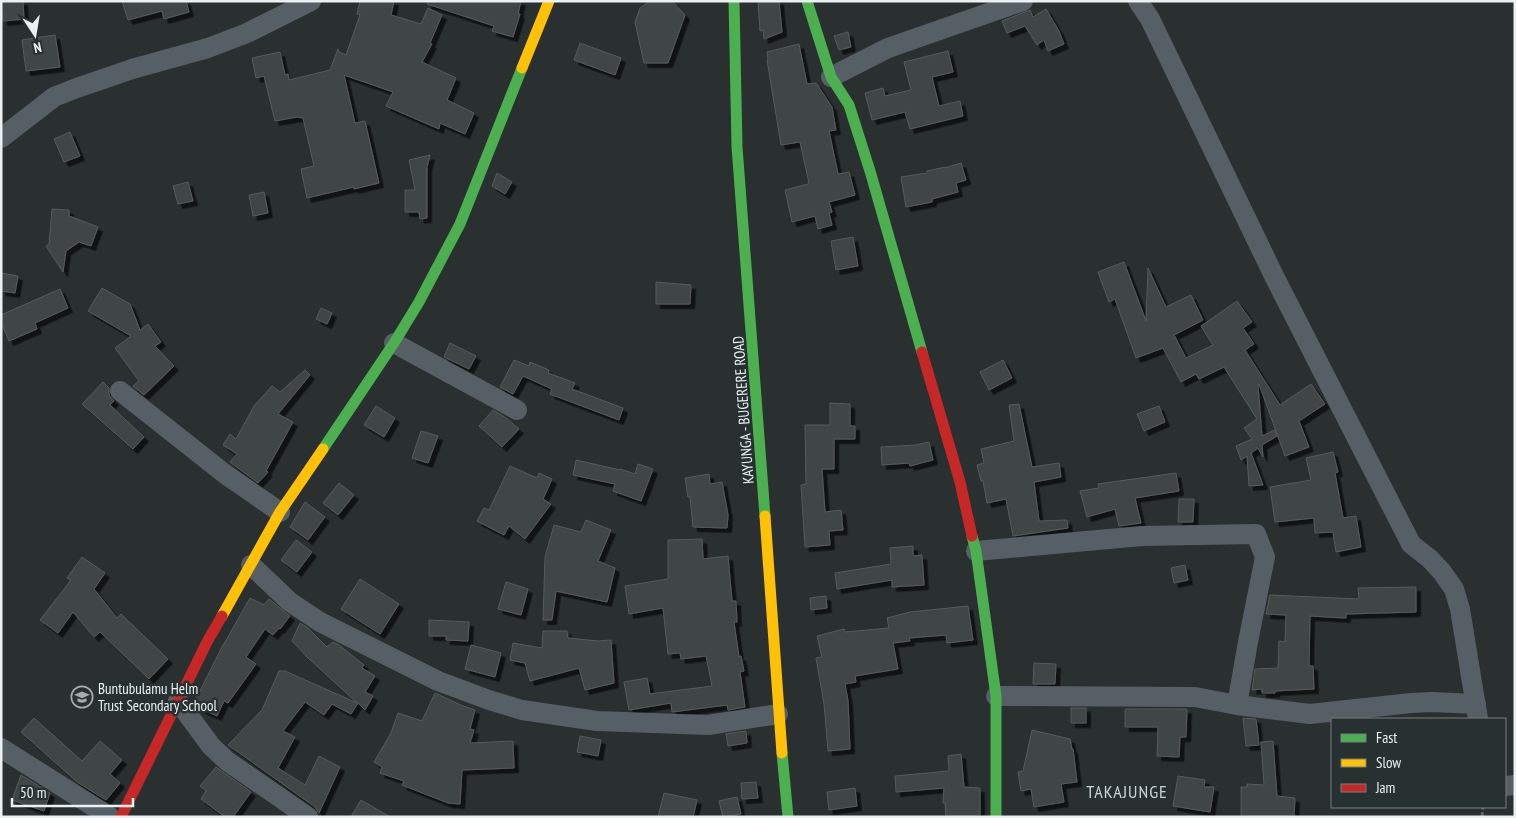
<svg xmlns="http://www.w3.org/2000/svg" width="1516" height="818" font-family="'PT Sans Narrow',sans-serif">
	<style>
		.building { fill: #404444; stroke: #575b5b; filter: url(#shadow) }
		.lines { fill: none; stroke-linecap: round; stroke-linejoin: round }
		.path { stroke: #5e6569; stroke-width: 3; stroke-dasharray: 5 2.5; stroke-linecap: butt }
		.street { stroke: #575f66; stroke-width: 20 }
		.fast { stroke: #4caf50; stroke-width: 11 }
		.slow { stroke: #ffc107; stroke-width: 11 }
		.jam { stroke: #c62828; stroke-width: 11 }
		.labels { text-anchor: middle; dominant-baseline: central; stroke-width: 5; stroke-linejoin: round; paint-order: stroke }
		.street-label { font-size: 15px; fill: #ebf1f2; stroke: #283132 }
		.poi-label { font-size: 15px; fill: #ebf1f2; stroke: #283132; text-anchor: start }
		.quarter-label { font-size: 18px; letter-spacing: 1px; fill: #c9d4d6; stroke: #283132 }
	</style>
	<defs>
		<filter id="shadow"><feDropShadow dx="4.5" dy="4.5" stdDeviation="0" flood-color="#0009"/></filter>
	</defs>
	<rect width="100%" height="100%" fill="#2a2f30"/>
	<g class="building">
		<path d="M1 1H23L24 19 3 21Z"/>
		<path d="M122 1H186L189 12 164 19 162 11 128 20Z"/>
		<path d="M360 1H394L391 15 421 24 428 8 442 15 430 43 432 44 422 62 456 78 447 100 474 113 465 134 440 123 439 129 386 106 393 92 344 75 355 123 365 121 379 183 354 189V187L307 198 301 169 314 166 303 118 297 117 275 121 264 76 256 78 252 58 280 52 285 75 288 74 289 80 330 70 338 49 339 52 346 55 360 15 357 14Z"/>
		<path d="M428 1H521L518 14H520L513 37 492 31 494 26 427 4Z"/>
		<path d="M650 1H672L685 15 668 63H644L635 22 640 8Z"/>
		<path d="M758 1H779L782 32 764 39 763 30 760 31Z"/>
		<path d="M1046 9 1059 31 1064 44 1048 51 1044 40 1037 45 1025 26 1007 33 1002 21 1030 10 1033 17Z"/>
		<path d="M848 32 851 47 839 50 834 36Z"/>
		<path d="M55 35 60 67 26 71 22 40Z"/>
		<path d="M580 43 621 58 615 75 574 60Z"/>
		<path d="M799 44 807 84 816 83 832 107 836 130 829 131 838 174 849 172 855 195 829 202 832 212 829 213 832 225 818 229 815 216 792 222 785 190 808 184 809 183 800 142 781 145 767 60H768L767 52Z"/>
		<path d="M948 51 953 72 932 77 939 106 960 101 963 116 910 129 905 112 872 120 865 93 883 88 885 96 911 90 904 62Z"/>
		<path d="M70 132 80 156 64 162 54 139Z"/>
		<path d="M430 155 427 167V218L420 219 419 212H405V190H415L409 160Z"/>
		<path d="M961 163 966 180 956 183 958 192 932 199V202L906 207 901 177 927 173V171L945 167V168Z"/>
		<path d="M497 173 512 182 505 194 492 186Z"/>
		<path d="M188 182 193 201 178 204 173 186Z"/>
		<path d="M264 192 268 213 253 216 249 195Z"/>
		<path d="M52 209 69 210V216L98 227 91 246 79 242 66 251 63 272 46 246 49 244Z"/>
		<path d="M853 237 858 266 836 270 831 241Z"/>
		<path d="M1124 262 1146 321 1148 268 1166 307 1191 295 1203 320 1174 335 1186 358 1213 345 1201 326 1237 301 1252 322 1243 328 1254 344 1245 350 1280 405 1311 384 1325 404 1299 421 1309 447 1285 456 1259 384 1258 385 1262 436 1275 430 1277 436 1262 445 1263 457 1258 448 1251 453 1263 485 1249 486 1247 456 1241 460 1236 446 1252 439 1244 428 1257 419 1224 367 1199 379 1196 374 1181 382 1163 348 1136 358 1115 299 1109 302 1098 272Z"/>
		<path d="M1 273 18 276 15 293 1 291Z"/>
		<path d="M656 282 691 285 690 304H656Z"/>
		<path d="M102 288 130 304 140 330 148 324 161 342 155 346 174 366 144 395 133 386 139 381 115 348 131 336 88 311Z"/>
		<path d="M60 289 68 308 35 323 37 329 9 341 1 322V315Z"/>
		<path d="M321 308 332 313 327 324 316 319Z"/>
		<path d="M450 343 476 356 469 369 444 357Z"/>
		<path d="M514 360 529 366 530 362 549 370 548 373 575 383 572 389 623 408 619 420 550 394 552 389 523 376 513 394 500 387Z"/>
		<path d="M1003 360 1012 378 989 390 980 372Z"/>
		<path d="M305 370 310 375 278 414 293 422 266 471 268 472 258 483 230 462 237 454 223 445 230 434 236 439 254 406 272 386 280 392Z"/>
		<path d="M103 382 109 388V395L114 401 110 405 144 437 133 449 82 404Z"/>
		<path d="M830 403 850 404V426H855V439H834V469H822L825 512 841 510 843 530 829 531 830 545 805 547 801 485 806 484 805 425H830Z"/>
		<path d="M1019 404 1032 467 1059 463 1061 477 1034 482 1039 521 1067 520 1068 528 1013 536 1006 499 987 503 983 481H981L977 465 984 463 981 449 1014 441 1009 405Z"/>
		<path d="M376 406 395 418 384 437 364 425Z"/>
		<path d="M1159 406 1165 422 1144 431 1137 414Z"/>
		<path d="M493 410 506 418 519 429 502 447 479 426Z"/>
		<path d="M421 431 438 436 428 463 412 458Z"/>
		<path d="M929 442 933 460 910 466 909 463 882 465 881 447 916 445Z"/>
		<path d="M1333 452 1338 472 1335 473 1343 518 1356 516 1361 547 1336 552 1333 532 1315 533 1314 518 1275 522 1270 487 1311 480 1306 458Z"/>
		<path d="M576 460 620 470V469L635 474 638 464 653 469 641 501 613 491 615 484 573 475Z"/>
		<path d="M510 466 537 478 539 473 552 479 543 499 551 504 525 539 509 526 504 535 477 521 484 508 489 510Z"/>
		<path d="M1176 473 1179 491 1135 498 1141 523 1119 526 1115 509 1087 517 1080 491 1099 488 1098 484Z"/>
		<path d="M709 474 710 484 722 482 728 515 727 528 693 527 690 497H688L685 478Z"/>
		<path d="M339 483 354 495 338 515 323 503Z"/>
		<path d="M1179 499H1194L1193 522H1178Z"/>
		<path d="M305 502 325 517 308 540 290 527Z"/>
		<path d="M586 520 611 530 598 561 615 568 607 602 556 591 552 620H543L545 557 554 525 581 532Z"/>
		<path d="M702 539 703 559 728 556 732 601H736L737 622H734L739 657 741 656 744 671 740 672 745 707 728 710 727 705 672 712 671 703 629 710 624 682 647 678 650 694 712 686 706 656 681 659 680 653 668 654 663 608 629 614 625 586 668 579V540Z"/>
		<path d="M296 540 312 552 297 572 281 560Z"/>
		<path d="M913 546V556L922 555 924 585 892 587V580L837 589 835 573 891 564 890 548Z"/>
		<path d="M82 557 105 573 94 589 117 618 121 614 168 659 149 679 100 632 94 637 73 612 58 633 40 620 71 580 67 578Z"/>
		<path d="M1185 565 1188 580 1174 583 1171 568Z"/>
		<path d="M360 579 399 604 380 634 341 609Z"/>
		<path d="M506 582 528 589 521 615 498 609Z"/>
		<path d="M1416 587V612L1346 614V618L1310 616 1309 666H1313L1314 689 1275 691V693H1262V689L1252 690 1255 669 1278 668 1279 641 1285 642 1286 615 1266 614 1270 595 1359 599 1358 588Z"/>
		<path d="M826 596 827 608 811 610 810 598Z"/>
		<path d="M250 598 264 605 269 599 290 616 280 629 279 628 273 635 265 629 246 657 256 664 228 703 224 701 217 716 197 707 194 703 221 649Z"/>
		<path d="M968 606 973 640 947 643 946 635 909 638 910 641 893 643 898 669 855 676 856 682 845 684 848 701 850 749 828 751 824 704 816 658 822 657 817 636 844 629 845 632 889 628 887 618 910 612Z"/>
		<path d="M429 620 469 622 468 641 446 640V636H429Z"/>
		<path d="M300 623 308 628 327 647 333 642 339 645 364 665 362 668 375 676 365 692 373 696 365 710 358 703 351 714 332 704 324 715 305 702 283 731 295 737 278 768 305 785 319 756 340 767 319 813 315 807 228 745 262 710 279 671H285L357 703 307 657 292 641Z"/>
		<path d="M543 631H567L568 638 598 641 611 640 614 683 585 690 579 668 530 681 525 663 510 660 513 643 542 648Z"/>
		<path d="M471 645 501 653 495 677 465 669Z"/>
		<path d="M1034 663 1056 664 1055 684H1033Z"/>
		<path d="M435 693 463 706 475 710 470 729 474 730 470 743 513 741 514 768 462 770 460 804 448 803 402 785 404 781 380 773 382 767 374 762 391 733 398 713 422 721Z"/>
		<rect x="1071" y="708" width="15" height="15"/>
		<path d="M1125 709H1187L1186 737H1180L1179 757 1157 756 1158 727H1125Z"/>
		<path d="M34 718 82 761 100 741 122 760 110 774 120 783 106 800 77 782 21 732Z"/>
		<path d="M1243 718 1256 719 1259 745 1246 746Z"/>
		<path d="M1032 730 1070 739 1072 749H1073L1077 782 1061 784 1064 802 1034 807 1031 789 1021 791 1018 772 1023 771Z"/>
		<path d="M746 731 747 743 728 746 726 734Z"/>
		<path d="M580 736 601 740 598 756 577 752Z"/>
		<path d="M1273 741 1277 796 1295 798 1294 817H1241V787H1247V784L1264 785 1261 742Z"/>
		<path d="M961 754 964 787 980 788V817H946L945 803H943L944 788 896 792 895 776 949 771 948 756Z"/>
		<path d="M216 767 251 792 233 817H225L201 799 206 791 200 786Z"/>
		<path d="M21 775 50 793 44 811 12 800Z"/>
		<path d="M1178 776 1205 780 1204 787H1214L1210 812 1173 806Z"/>
		<path d="M756 782 758 798 742 799 741 783Z"/>
		<path d="M855 788 857 806 829 810 827 792Z"/>
		<path d="M664 793 697 800 693 817H658Z"/>
		<path d="M737 797 741 814 723 817 719 801Z"/>
		<path d="M361 800 390 817H351Z"/>
	</g>
	<g class="lines">
		<path class="path" d="M1482 817 1483 807"/>
		<g class="street">
			<path d="M1138 1 1150 19 1274 276 1411 544 1430 559 1442 572 1454 589 1460 609 1478 719"/>
			<path d="M831 77 888 48 1023 1"/>
			<path d="M1 138 54 97 74 89 132 69 208 48 247 33 311 1"/>
			<path d="M394 343 517 410"/>
			<path d="M120 391 225 474 280 512"/>
			<path d="M976 551 1142 536 1256 534 1265 557 1248 642 1237 705"/>
			<path d="M251 565 290 602 320 622 438 681 489 700 522 710 597 721 708 725 778 714"/>
			<path d="M996 696 1195 697 1237 705 1310 714 1411 703 1432 702 1476 704"/>
			<path d="M178 701 211 746 227 761 308 817"/>
			<path d="M1 748 110 817"/>
			<path d="M1505 786 1515 785"/>
		</g>
		<g class="fast">
			<path d="M734 1 737 147 765 516"/>
			<path d="M807 1 831 77 849 105 870 171 922 352"/>
			<path d="M323 449 394 343 419 302 460 224 522 68"/>
			<path d="M972 536 976 551 996 696V817"/>
			<path d="M782 753 788 817"/>
		</g>
		<g class="slow">
			<path d="M522 68 549 1"/>
			<path d="M765 516 782 753"/>
			<path d="M222 616 280 512 323 449"/>
		</g>
		<g class="jam">
			<path d="M922 352 960 482 972 536"/>
			<path d="M121 817 207 642 222 616"/>
		</g>
	</g>
	<defs>
		<g id="school-ring" transform="scale(1.125)"><circle r="9.5" fill="#283132" stroke="#a7adae" stroke-width="1.5"/><path d="M0-5L7-2L0 1L-7-2ZM-4 1L0 2.5L4 1V4Q0 6-4 4Z" fill="#a7adae"/></g>
	</defs>
	<g fill-rule="evenodd">
		<use href="#school-ring" x="82" y="697"/>
	</g>
	<g class="labels">
		<g class="street-label">
			<text transform="translate(743 410) rotate(-94)">KAYUNGA - BUGERERE ROAD</text>
		</g>
		<g class="poi-label">
			<text x="98" y="688">Buntubulamu Helm<tspan x="98" dy="17">Trust Secondary School</tspan></text>
		</g>
		<g class="quarter-label">
			<text x="1127" y="791">TAKAJUNGE</text>
		</g>
	</g>
	<rect width="1516" height="818" fill="none" stroke="#ebf1f2" stroke-width="5"/>
	<rect x="1331" y="718" width="175" height="90" fill="#283132" stroke="#767e7f"/>
	<rect x="1341" y="734" width="25" height="8" fill="#4caf50" stroke="#767e7f"/>
	<text x="1376" y="743" font-size="15" fill="#ebf1f2">Fast</text>
	<rect x="1341" y="759" width="25" height="8" fill="#ffc107" stroke="#767e7f"/>
	<text x="1376" y="768" font-size="15" fill="#ebf1f2">Slow</text>
	<rect x="1341" y="784" width="25" height="8" fill="#c62828" stroke="#767e7f"/>
	<text x="1376" y="793" font-size="15" fill="#ebf1f2">Jam</text>
	<g transform="translate(35 35) rotate(168)" stroke="#283132" stroke-width="4" paint-order="stroke">
	<path d="M0-4L9 19L0 12L-9 19Z" fill="#ebf1f2"/>
	<text y="-8" font-size="14" font-weight="bold" text-anchor="middle" fill="#ebf1f2">N</text>
	</g>
	<path d="M12 798v8h121v-8" fill="none" stroke="#ebf1f2" stroke-width="2.5"/>
	<text x="20" y="798" font-size="15" fill="#ebf1f2" stroke="#283132" stroke-width="4" paint-order="stroke">50 m</text>
</svg>
